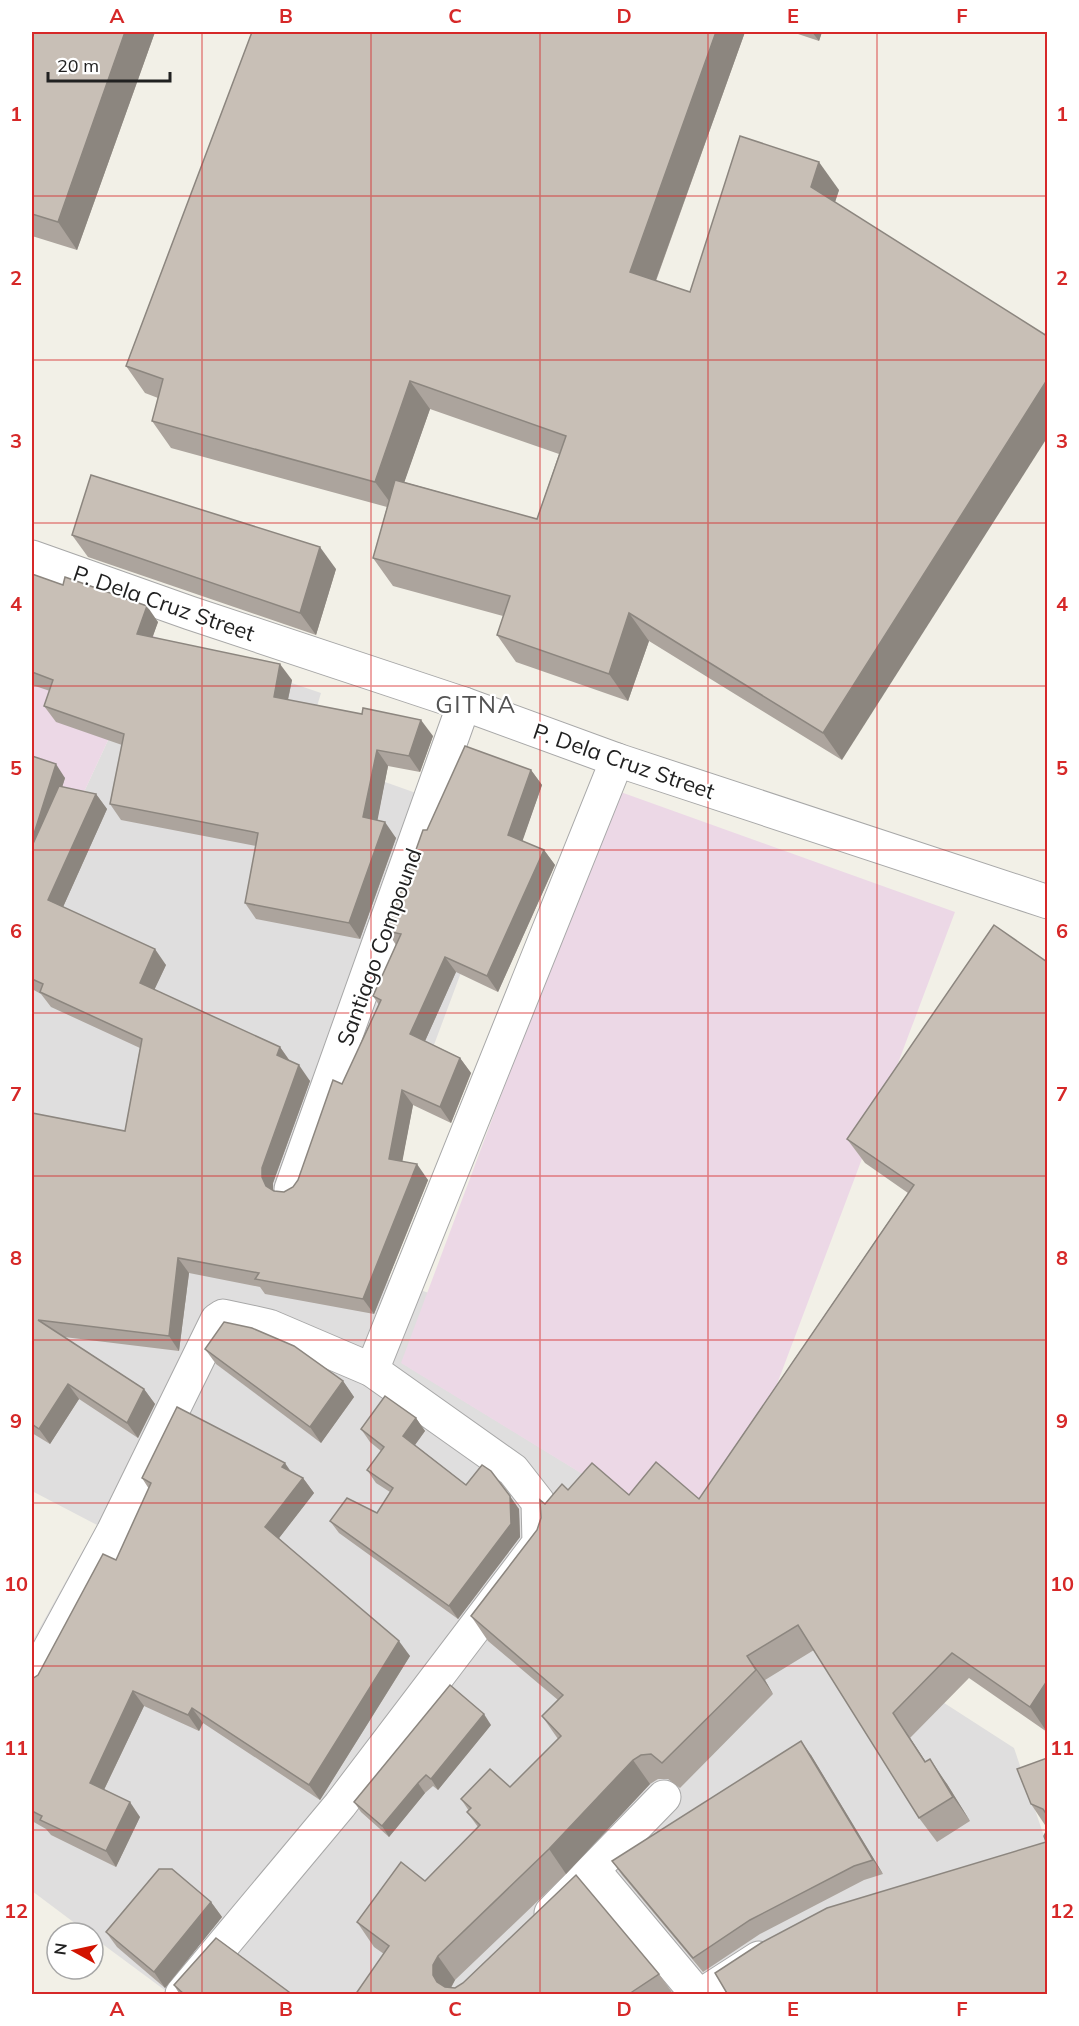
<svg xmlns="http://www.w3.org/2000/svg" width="1079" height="2026" font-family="Mulish,sans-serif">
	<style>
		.residential { fill: #dfdede }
		.industrial { fill: #ecd8e6 }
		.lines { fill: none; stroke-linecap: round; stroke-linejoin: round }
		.minor-casing { stroke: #a8a8a8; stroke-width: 35 }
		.minor { stroke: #fff; stroke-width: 33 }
		.wall { fill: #aca49d; fill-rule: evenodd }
		.shaded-wall { fill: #8c867f }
		.building { fill: #c8bfb6; stroke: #8c867f; stroke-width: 1.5 }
		.grid { fill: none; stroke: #d62828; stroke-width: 1.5; stroke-opacity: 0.55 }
		.labels { text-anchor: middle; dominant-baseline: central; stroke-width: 4.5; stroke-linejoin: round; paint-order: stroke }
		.street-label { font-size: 22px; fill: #212121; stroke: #fff }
		.neighbourhood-label { font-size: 24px; letter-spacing: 1.5px; fill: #545454; stroke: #fff }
		.neatline { fill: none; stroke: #d62828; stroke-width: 2 }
		.grid-label { font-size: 20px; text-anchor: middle; font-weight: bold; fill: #d62828 }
	</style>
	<rect width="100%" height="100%" fill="#f2f0e7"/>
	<path class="residential" d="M156 637 321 693 303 753 515 828 351 1267 429 1293 402 1363 713 1554 1014 1748 1047 1845 955 1994H170L93 1937V1933H88L32 1891V1642L97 1525 32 1491V904Z"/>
	<g class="industrial">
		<path d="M32 581 156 637 32 904Z"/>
		<path d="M615 790 955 912 713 1554 401 1363Z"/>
	</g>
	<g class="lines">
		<g class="minor-casing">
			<g id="minor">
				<path d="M32 557 190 613 464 704 617 760 1048 902"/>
				<path d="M291 1189 464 704"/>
				<path d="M372 1370 617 760"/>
				<path d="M32 1681 113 1532 217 1320 223 1316 269 1326 372 1370 513 1470 538 1502 539 1543 340 1805 182 1994"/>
				<path d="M594 1871 697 1994"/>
				<path d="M551 1913 664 1797"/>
				<path d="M703 1994 759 1958"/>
			</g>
		</g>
		<use href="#minor" class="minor"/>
	</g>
	<g class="wall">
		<path d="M32 32H155L77 250 32 236Z"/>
		<path d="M252 32H745L656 281 690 292 839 190 835 202 842 760 649 641 628 701 516 662 497 635 503 616 393 586 373 558 387 507 171 448 152 421 158 398 145 393 126 366ZM430 409 559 454 537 519 404 482Z"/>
		<path d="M792 32H822L819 41Z"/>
		<path d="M72 535 336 569 316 635 88 557Z"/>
		<path d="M32 574 63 585 158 622 152 638 292 680 288 700 433 736 420 772 388 766 377 820 396 838 360 939 256 919 245 903 256 846 121 820 110 804 122 745 56 722 44 706 50 691 32 685Z"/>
		<path d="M32 756 65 778 62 787 96 794 107 809 63 907 166 965 154 990 280 1047 290 1061 310 1081 273 1183V1190L274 1191 284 1192 293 1187 298 1180 379 1005 373 996 396 945 387 931 427 830 531 770 542 785 522 841 544 850 555 865 498 992 456 972 425 1041 460 1058 471 1073 451 1123 413 1105 402 1161 428 1180 374 1314 265 1294 260 1287 189 1273 179 1351 64 1337 144 1389 155 1404 138 1438 79 1399 50 1444 32 1433V1113L125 1131 140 1048 51 1007 41 994 32 989Z"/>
		<path d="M1047 962V1732L969 1678 910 1738 926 1762 947 1784 970 1821 937 1842 919 1818 814 1650 765 1680 773 1694 680 1788 668 1779H658L650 1784 566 1874 455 1980 451 1988 659 1974 674 1995H355L384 1954 374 1947 357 1922 425 1881 478 1827 467 1812 469 1811 461 1799 510 1787 558 1739 542 1716 558 1700 488 1641 471 1616 537 1530 545 1504 568 1490 629 1495 699 1499 908 1193 865 1163 847 1139Z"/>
		<path d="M205 1349 343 1381 354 1397 321 1443 216 1364Z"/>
		<path d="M416 1418 425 1431 415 1445 466 1485 519 1509 520 1537 458 1619 339 1533 330 1521 377 1513 390 1492 376 1483 367 1470 381 1451 370 1442 361 1429Z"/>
		<path d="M290 1471 303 1478 314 1493 279 1538 410 1656 320 1800 203 1723 199 1731 144 1706 104 1790 140 1817 116 1867 51 1835 46 1829 32 1821V1679L38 1675 116 1560 149 1489 142 1478Z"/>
		<path d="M491 1725 438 1790 433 1786 425 1793 389 1837 361 1812 354 1802Z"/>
		<path d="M811 1755 883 1874 864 1880 760 1934 703 1972 622 1875 612 1861Z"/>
		<path d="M1047 1758V1828L1031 1804Z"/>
		<path d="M211 1902 222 1917 165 1988 117 1947 106 1932Z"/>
		<path d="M174 1985 293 1995H180Z"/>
	</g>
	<g class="shaded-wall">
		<path d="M125 32H155L77 250 58 222Z"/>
		<path d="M716 32H745L649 299 630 272Z"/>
		<path d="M812 32H822L819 41Z"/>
		<path d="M819 162 839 190 831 214 811 187Z"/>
		<path d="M1047 380V438L842 760 823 733Z"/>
		<path d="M410 381 430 409 395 509 375 482Z"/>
		<path d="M320 547 336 569 316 635 300 613Z"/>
		<path d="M147 606 158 622 148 650 137 634Z"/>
		<path d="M629 613 649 641 628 701 609 674Z"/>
		<path d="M280 664 292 680 285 713 274 697Z"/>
		<path d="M421 720 433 736 420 772 409 756Z"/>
		<path d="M377 750 388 766 375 833 363 817Z"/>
		<path d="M56 764 65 778 37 867 32 859V840Z"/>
		<path d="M531 770 542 785 519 851 508 835Z"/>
		<path d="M96 794 107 809 59 916 48 900Z"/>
		<path d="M385 822 396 838 360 939 349 923Z"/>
		<path d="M544 850 555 865 498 992 487 976Z"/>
		<path d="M155 949 166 965 150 999 140 983Z"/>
		<path d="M445 957 456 972 421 1050 410 1034Z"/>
		<path d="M280 1047 291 1063 277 1055Z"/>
		<path d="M460 1058 471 1073 451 1123 440 1107Z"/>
		<path d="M299 1065 310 1081 273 1183V1193L266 1186 262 1177V1168Z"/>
		<path d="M402 1090 413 1105 400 1174 389 1159Z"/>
		<path d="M417 1164 428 1180 374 1314 363 1299Z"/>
		<path d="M178 1258 189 1273 179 1351 169 1336Z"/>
		<path d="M343 1381 354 1397 321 1443 310 1427Z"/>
		<path d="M68 1384 79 1399 50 1444 39 1429Z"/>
		<path d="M144 1389 155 1404 138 1438 127 1423Z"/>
		<path d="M416 1418 425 1431 412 1449 403 1436Z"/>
		<path d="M285 1463 296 1479 282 1467Z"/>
		<path d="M303 1478 314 1493 276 1542 265 1527Z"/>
		<path d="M510 1496 519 1509 520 1537 458 1619 449 1606Z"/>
		<path d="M399 1641 410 1656 320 1800 309 1785Z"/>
		<path d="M747 1656 765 1680 773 1694 756 1670Z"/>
		<path d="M1047 1681V1732L1030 1707Z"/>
		<path d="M133 1691 144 1706 100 1798 90 1783Z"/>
		<path d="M192 1708 203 1723 199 1731 188 1715Z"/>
		<path d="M893 1713 910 1738 942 1787 925 1762Z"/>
		<path d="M484 1714 491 1725 438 1790 431 1779Z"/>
		<path d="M801 1741 811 1755 883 1874 873 1860Z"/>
		<path d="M930 1759 947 1784 970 1821 953 1797Z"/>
		<path d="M633 1760 650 1784 566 1874 549 1849Z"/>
		<path d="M418 1783 425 1793 389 1837 382 1826Z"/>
		<path d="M130 1802 140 1817 116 1867 106 1851Z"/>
		<path d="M211 1902 222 1917 165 1988 154 1972Z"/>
		<path d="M438 1956 455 1980 450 1989V1995L437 1982 433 1975V1965Z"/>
	</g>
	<g class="building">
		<path d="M32 32H125L58 222 32 214Z"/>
		<path d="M252 32H716L630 272 690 292 740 136 819 162 811 187 1047 336V380L823 733 629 613 609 674 497 635 510 596 373 558 395 480 537 519 566 436 410 381 375 482 152 421 163 379 126 366Z"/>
		<path d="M91 475 320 547 300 613 72 535Z"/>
		<path d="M32 574 63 585 65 577 147 606 137 634 280 664 274 697 362 714 363 708 421 720 409 756 377 750 363 817 385 822 349 923 245 903 258 833 110 804 124 734 44 706 53 680 32 672Z"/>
		<path d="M465 746 531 770 508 835 544 850 487 976 445 957 410 1034 460 1058 440 1107 402 1090 389 1159 417 1164 363 1299 255 1279 259 1273 178 1258 169 1336 38 1320 144 1389 127 1423 68 1384 39 1429 32 1424V1113L125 1131 142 1039 40 992 43 984 32 979V846L59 786 96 794 48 900 155 949 140 983 280 1047 277 1055 299 1065 262 1168V1177L266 1186 274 1191 284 1192 293 1187 298 1180 333 1080 342 1084 381 1000 373 996 401 934 387 931 423 830H427Z"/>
		<path d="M32 756 56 764 32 840Z"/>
		<path d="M994 925 1047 962V1681L1030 1707 952 1653 893 1713 925 1762 930 1759 953 1797 919 1818 798 1625 747 1656 756 1670 662 1763 651 1754 641 1755 633 1760 549 1849 438 1956 433 1965V1975L437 1982 445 1987 455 1988 463 1983 576 1875 659 1974 632 1992 633 1995H355L389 1946 357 1922 401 1862 425 1881 480 1825 467 1812 471 1808 461 1799 490 1769 510 1787 561 1736 542 1716 563 1695 471 1616 537 1530 541 1518 540 1500 545 1504 562 1484 568 1490 592 1463 629 1495 656 1462 699 1499 914 1185 847 1139Z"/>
		<path d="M224 1322 252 1328 294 1346 343 1381 310 1427 205 1349Z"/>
		<path d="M385 1396 416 1418 403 1436 466 1485 482 1465 491 1471 510 1496 511 1524 449 1606 330 1521 347 1498 377 1513 393 1488 367 1470 384 1447 361 1429Z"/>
		<path d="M177 1407 285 1463 282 1467 303 1478 265 1527 399 1641 309 1785 192 1708 188 1715 133 1691 90 1783 130 1802 106 1851 40 1820 42 1816 32 1811V1679L38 1675 103 1554 116 1560 151 1483 142 1478Z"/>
		<path d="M450 1685 484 1714 431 1779 426 1775 418 1783 382 1826 354 1802Z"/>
		<path d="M801 1741 873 1860 854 1866 750 1920 693 1958 612 1861Z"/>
		<path d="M1047 1758V1815L1043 1809 1031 1804 1017 1769Z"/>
		<path d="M1047 1830V1995H728L715 1973 761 1943 827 1908 1046 1842 1044 1836Z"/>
		<path d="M159 1869H172L211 1902 154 1972 106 1932Z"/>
		<path d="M216 1938 293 1995H185L174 1985Z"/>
	</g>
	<path class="grid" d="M202 32V1994M371 32V1994M540 32V1994M708 32V1994M877 32V1994M32 196H1048M32 360H1048M32 523H1048M32 686H1048M32 850H1048M32 1013H1048M32 1176H1048M32 1340H1048M32 1503H1048M32 1666H1048M32 1830H1048"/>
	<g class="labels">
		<g class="street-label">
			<text transform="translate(164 603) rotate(19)">P. Dela Cruz Street</text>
			<text transform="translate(624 761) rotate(19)">P. Dela Cruz Street</text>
			<text transform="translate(379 947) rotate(-70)">Santiago Compound</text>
		</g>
		<g class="neighbourhood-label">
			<text x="476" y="704">GITNA</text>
		</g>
	</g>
	<rect width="1079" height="2026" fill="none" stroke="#ffffff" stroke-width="66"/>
	<g transform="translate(75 1951) rotate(278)"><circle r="28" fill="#ffffff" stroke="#a6a6a6" stroke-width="1.5"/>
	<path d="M0-4.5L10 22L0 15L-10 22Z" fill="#d21300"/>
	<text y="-9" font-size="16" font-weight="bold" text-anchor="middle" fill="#212121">N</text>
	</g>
	<path d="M48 72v9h122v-9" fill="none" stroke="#212121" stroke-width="3"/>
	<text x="57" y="72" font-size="18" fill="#212121" stroke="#ffffff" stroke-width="4.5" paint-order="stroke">20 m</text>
	<rect x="33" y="33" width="1013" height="1960" class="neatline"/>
	<g class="grid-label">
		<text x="117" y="23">A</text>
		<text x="286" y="23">B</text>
		<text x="455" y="23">C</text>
		<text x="624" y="23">D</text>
		<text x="793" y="23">E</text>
		<text x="962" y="23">F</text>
		<text x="16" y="121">1</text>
		<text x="1062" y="121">1</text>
		<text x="16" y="285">2</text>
		<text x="1062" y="285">2</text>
		<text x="16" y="448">3</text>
		<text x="1062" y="448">3</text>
		<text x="16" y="611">4</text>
		<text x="1062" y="611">4</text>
		<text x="16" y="775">5</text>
		<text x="1062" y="775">5</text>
		<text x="16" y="938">6</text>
		<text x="1062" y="938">6</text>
		<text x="16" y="1101">7</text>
		<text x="1062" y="1101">7</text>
		<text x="16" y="1265">8</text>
		<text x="1062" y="1265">8</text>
		<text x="16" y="1428">9</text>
		<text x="1062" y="1428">9</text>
		<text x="16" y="1591">10</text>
		<text x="1062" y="1591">10</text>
		<text x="16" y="1755">11</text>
		<text x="1062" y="1755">11</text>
		<text x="16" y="1918">12</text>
		<text x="1062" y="1918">12</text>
		<text x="117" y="2016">A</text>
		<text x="286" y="2016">B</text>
		<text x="455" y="2016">C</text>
		<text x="624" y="2016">D</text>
		<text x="793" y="2016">E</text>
		<text x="962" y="2016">F</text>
	</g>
</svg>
